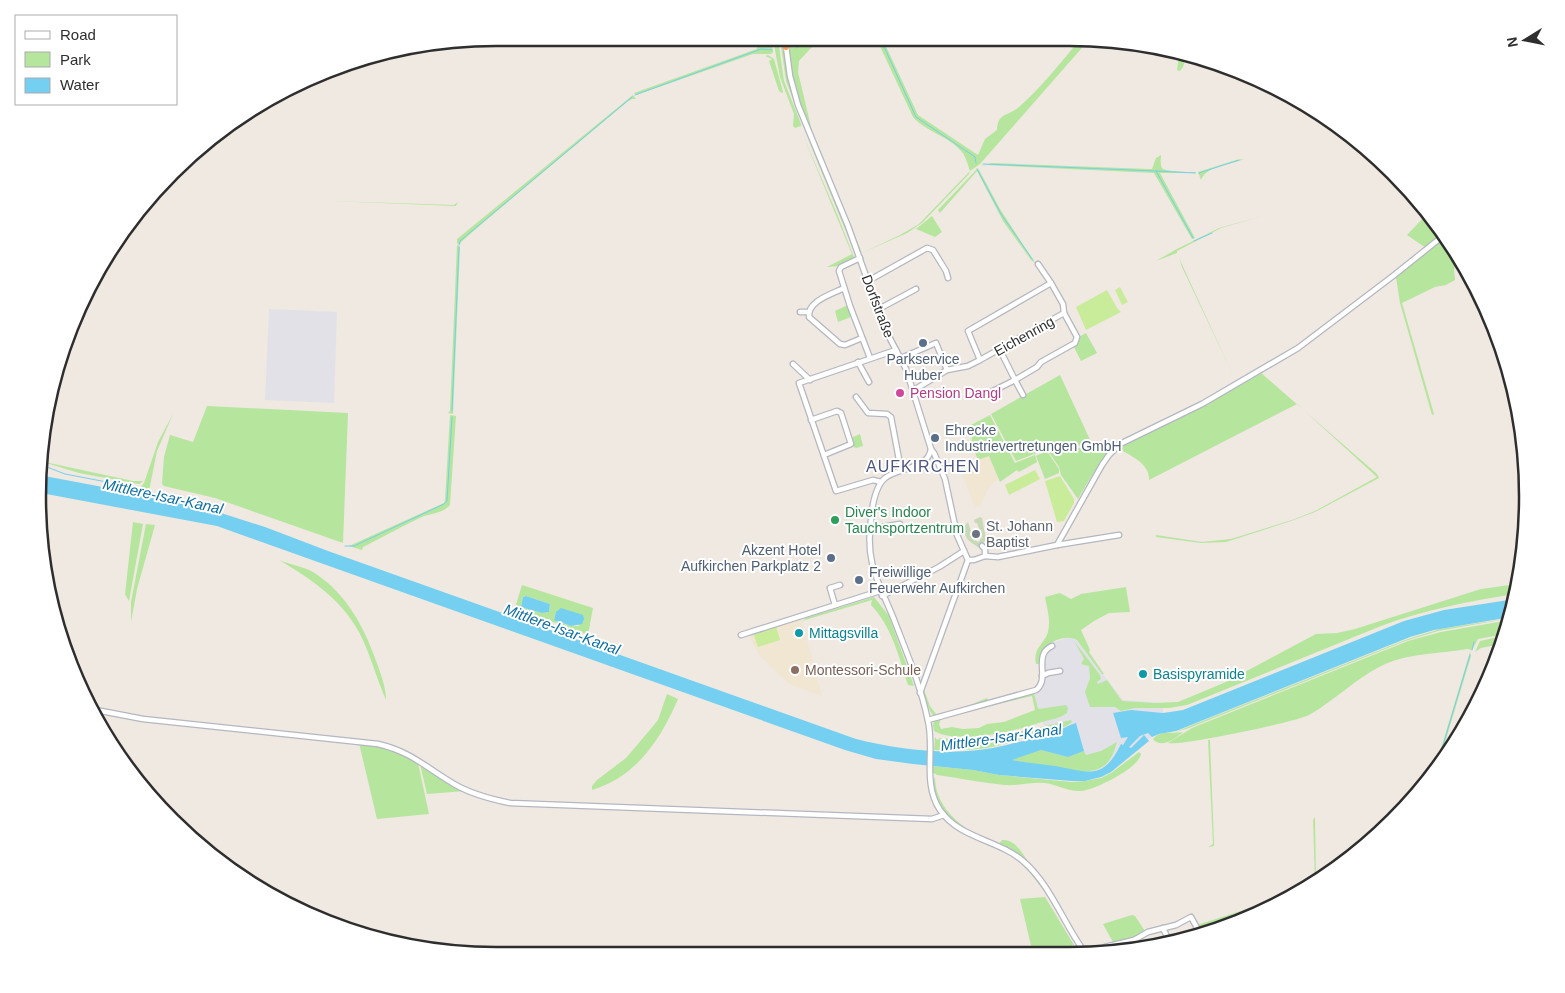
<svg xmlns="http://www.w3.org/2000/svg" width="1565" height="993" font-family="Arial,sans-serif">
	<style>
		.industrial { fill: #e3e1e8 }
		.education { fill: #f0e6d1 }
		.green { fill: #b6e59e; fill-rule: evenodd }
		.cemetery { fill: #c8d9b8 }
		.pitch { fill: #c9ec9a }
		.water { fill: #75cff0 }
		.lines { fill: none; stroke-linecap: round; stroke-linejoin: round }
		.stream { stroke: #75cff0; stroke-width: 1 }
		.minor-casing { stroke: #b4b7c1; stroke-width: 7 }
		.highway-casing { stroke: #c9c9c9; stroke-width: 9 }
		.minor { stroke: #fff; stroke-width: 4.5 }
		.highway { stroke: #ffa35c; stroke-width: 6 }
		.service-dot { fill: #5c6f8a; stroke: #fff; stroke-width: 2 }
		.hotel-dot { fill: #d1479c; stroke: #fff; stroke-width: 2 }
		.leisure-dot { fill: #2e9e5b; stroke: #fff; stroke-width: 2 }
		.worship-dot { fill: #6b7280; stroke: #fff; stroke-width: 2 }
		.culture-dot { fill: #0f9aa8; stroke: #fff; stroke-width: 2 }
		.education-dot { fill: #8d6e63; stroke: #fff; stroke-width: 2 }
		.labels { text-anchor: middle; dominant-baseline: central; stroke-width: 4; stroke-linejoin: round; paint-order: stroke }
		.street-label { font-size: 14px; fill: #2e2e2e; stroke: #fff }
		.service-label { font-size: 14px; fill: #4e5e75; stroke: #fff; text-anchor: start }
		.hotel-label { font-size: 14px; fill: #b23c85; stroke: #fff; text-anchor: start }
		.leisure-label { font-size: 14px; fill: #27864d; stroke: #fff; text-anchor: start }
		.worship-label { font-size: 14px; fill: #5b616d; stroke: #fff; text-anchor: start }
		.culture-label { font-size: 14px; fill: #0d838f; stroke: #fff; text-anchor: start }
		.education-label { font-size: 14px; fill: #785e54; stroke: #fff; text-anchor: start }
		.water-label { font-size: 15px; font-style: italic; fill: #0d6fa3; stroke: #fff }
		.quarter-label { font-size: 16px; letter-spacing: 1px; fill: #4d5680; stroke: #fff }
		.rim { fill: none; stroke: #2e2e2e; stroke-width: 2.5 }
	</style>
	<rect width="100%" height="100%" fill="#efe9e1"/>
	<g class="industrial">
		<path d="M269 309 337 312 334 403 265 400Z"/>
		<path d="M1066 638H1073L1077 640 1123 700 1163 703V713L1159 734 1152 737 1111 772 1101 777 1085 781H1072L1018 777 995 748 1047 734 1038 710 1033 689 1039 681 1040 661 1042 651 1051 643Z"/>
	</g>
	<g class="education">
		<path d="M989 456 999 478 987 490 981 504 975 508 961 470 976 463 975 461Z"/>
		<path d="M800 616 802 622 822 696 789 684 760 656 748 634Z"/>
	</g>
	<g class="green">
		<path d="M769 39H771L773 52 771 54H753L636 95 634 93 757 49V44L765 43 766 46H768Z"/>
		<path d="M773 39H778L784 81 801 124V126L795 128 793 126 794 114 780 77Z"/>
		<path d="M780 39H782L789 79 801 120 786 81Z"/>
		<path d="M791 39 839 40 826 42 811 48 799 61 798 72 812 131 862 253 900 235 919 224 970 171C968 165 966 157 962 152 949 136 926 132 913 117L877 40H883L918 115 978 155 985 139 997 130C998 112 1008 117 1019 107 1041 88 1060 63 1079 41H1088L980 164 970 171 969 174 922 223 907 233 862 253C853 242 847 218 841 204 825 164 780 81 791 39Z"/>
		<path d="M768 55 774 59 783 92 782 93 779 91 769 61 772 59 765 56Z"/>
		<path d="M1179 55 1186 57 1183 67 1180 71 1177 70Z"/>
		<path d="M633 95 636 99H632L627 102 484 222 461 242 460 245 457 243V239Z"/>
		<path d="M802 133 837 214 854 257 840 266 827 267 852 254Z"/>
		<path d="M806 134 835 200 856 256Z"/>
		<path d="M1161 155C1161 158 1160 165 1162 168 1165 172 1190 172 1196 172V173H1160L1195 238 1192 239 1154 173 987 165 980 166 992 163 1149 169H1152L1156 158Z"/>
		<path d="M1244 159C1231 165 1207 165 1201 180L1198 172 1236 160Z"/>
		<path d="M978 168 1000 209 1035 263 1031 260 1003 221 977 171 940 213 938 210Z"/>
		<path d="M331 201 454 205 458 202 456 206Z"/>
		<path d="M1293 201 1266 215 1221 228 1177 251V253L1156 261 1175 250 1219 228 1266 215Z"/>
		<path d="M1428 213 1443 234 1426 248 1407 235Z"/>
		<path d="M932 216 942 232 935 237 916 229Z"/>
		<path d="M1441 240 1447 245 1449 243 1458 256 1454 270 1455 280 1446 285 1435 287 1402 303 1434 414 1432 415 1400 303 1396 277Z"/>
		<path d="M457 245 460 247 453 414 448 413 450 411Z"/>
		<path d="M1179 258 1232 373 1182 267Z"/>
		<path d="M848 305 851 317 838 322 835 311Z"/>
		<path d="M1086 333 1097 353 1081 361 1074 347 1078 343 1079 337Z"/>
		<path d="M1261 373 1377 474 1379 478 1315 512 1291 521 1226 542 1201 543 1156 537V535L1202 542 1231 539 1292 520 1315 511 1377 477 1297 404 1149 480C1150 463 1130 456 1118 448Z"/>
		<path d="M1060 375 1092 444 1047 449 1016 461 991 414Z"/>
		<path d="M207 406 348 413 343 543 215 498 164 486 162 484 164 457 170 435 193 442Z"/>
		<path d="M173 414 157 451 149 491 141 487 144 483 158 442Z"/>
		<path d="M450 415 456 416 450 505C443 513 433 513 424 516 404 525 383 537 363 547L362 550 349 546 444 503 445 500Z"/>
		<path d="M990 415 1015 463 1035 455 1037 462 1019 472 1017 470 1000 482 989 456 978 460 972 445 971 425Z"/>
		<path d="M860 434 863 446 856 448 854 447 851 438Z"/>
		<path d="M1118 444C1101 458 1089 480 1078 499L1061 475 1059 467 1048 451Z"/>
		<path d="M1047 451 1059 469V473L1045 479 1036 456Z"/>
		<path d="M40 461 133 481H143L139 484 79 473Z"/>
		<path d="M133 522 143 524 129 601 125 594Z"/>
		<path d="M146 524 155 525 137 589 131 622V602Z"/>
		<path d="M279 560C291 565 306 567 316 574 346 594 363 625 375 658 380 672 386 686 386 700 376 677 370 653 359 632 340 598 311 579 279 560Z"/>
		<path d="M1517 584 1515 594C1469 601 1424 610 1381 626L1187 705 1169 708H1135L1121 711 1115 707H1090L1085 692 1090 678 1089 666 1081 664 1084 659 1074 641 1100 675 1101 679 1097 682 1098 684 1107 680 1122 701 1155 703 1178 702 1226 682 1316 634 1337 633 1355 629 1481 589Z"/>
		<path d="M522 585 593 608 588 635 545 619 541 620 517 609 515 608ZM526 596 550 604 549 612 542 613 521 607 523 597ZM556 612 580 626C570 626 563 625 554 619Z"/>
		<path d="M1126 587 1130 612 1109 613 1094 621 1081 630 1090 650 1089 652 1104 674H1102L1077 640C1067 634 1048 641 1042 652 1040 656 1040 660 1039 664H1036C1033 647 1044 645 1048 632 1051 621 1047 608 1045 597L1060 593 1071 599 1081 594Z"/>
		<path d="M874 597 889 616 914 686 908 685C899 657 892 627 871 605L872 600 805 620 802 622 806 618Z"/>
		<path d="M1511 618 1438 631 1405 641 1189 728 1175 732 1405 640 1440 629Z"/>
		<path d="M1510 620 1505 634 1478 639 1472 650 1467 649C1439 654 1407 653 1381 666 1355 679 1334 701 1309 715 1296 722 1180 746 1168 743L1192 728 1408 641 1441 632Z"/>
		<path d="M1504 636 1501 644 1481 648 1475 652 1480 641Z"/>
		<path d="M1470 652 1471 656 1437 769 1433 775Z"/>
		<path d="M924 690 930 706 936 714 965 707 987 698 989 702 934 717 930 711 923 692Z"/>
		<path d="M1034 693 1038 709 1066 705 1068 708 1067 713C1059 719 1051 719 1042 722 1016 731 959 745 934 731L933 724 935 720ZM1032 696 1035 710 1004 722 987 724 979 728 963 729 952 727 941 729 939 724 941 719 949 716Z"/>
		<path d="M667 694 678 699C661 739 636 777 592 790V786L597 780 626 758 649 731 658 720Z"/>
		<path d="M1071 720 1072 722C1061 731 1051 730 1039 734 1025 737 1011 743 997 746 981 750 951 751 934 750L935 737 937 740 940 738 962 740 996 737Z"/>
		<path d="M1183 732C1175 739 1161 749 1153 739 1160 730 1172 734 1183 732Z"/>
		<path d="M1208 740H1210L1214 843V846L1208 847 1213 844Z"/>
		<path d="M1117 742C1111 763 1105 770 1083 772L1011 760 1041 750 1068 757 1084 751 1086 755 1101 751Z"/>
		<path d="M359 743C381 746 399 751 418 763L429 814 377 819Z"/>
		<path d="M1139 752 1141 754C1139 768 1095 790 1081 791 1068 792 1057 784 1044 783 1031 782 1018 786 1005 785 983 783 959 778 937 775L932 772V766L973 770 999 775 1071 782 1085 781 1101 778 1111 773Z"/>
		<path d="M420 764 465 791 427 794Z"/>
		<path d="M935 777C935 802 953 821 974 833L973 834C956 824 941 813 935 792 934 787 932 782 935 777Z"/>
		<path d="M1315 817 1316 880 1315 881 1313 820Z"/>
		<path d="M944 819C952 822 958 830 966 834 995 850 1033 857 1046 893 1035 880 1027 866 1011 856 988 842 964 839 944 819Z"/>
		<path d="M1002 840C1014 839 1021 851 1027 860L1026 861 999 844Z"/>
		<path d="M1297 893 1277 905 1200 930 1197 925Z"/>
		<path d="M1045 897 1074 945 1041 954H1033L1020 899Z"/>
		<path d="M1132 915 1135 916 1145 931 1132 938 1113 942 1103 924Z"/>
	</g>
	<path class="cemetery" d="M980 517 982 518 986 539 982 545 978 547C969 541 965 540 964 527L968 522 974 541 976 540 977 542 980 541V539L982 538 977 523H975L974 520Z"/>
	<g class="pitch">
		<path d="M1120 287 1128 302 1122 305 1115 290Z"/>
		<path d="M1107 290 1117 308 1121 312 1086 330 1076 307Z"/>
		<path d="M1035 470 1040 479 1009 495 1005 485Z"/>
		<path d="M1060 476 1074 499V503L1064 521 1057 522 1045 481Z"/>
		<path d="M776 626 780 640 758 647 753 633Z"/>
	</g>
	<g class="water">
		<path d="M39 475 193 504 265 527 328 551 856 739C904 751 958 757 1007 745 1023 741 1039 738 1055 732 1062 730 1068 725 1076 723L1084 751 1068 757 1041 750 1012 760C1026 763 1041 764 1055 766 1089 772 1103 781 1121 744L1123 745 1128 737 1121 738 1113 713 1131 710 1163 713 1183 710 1404 621 1444 610 1515 599 1511 617 1434 630 1410 637 1176 731 1159 734 1152 737 1148 733 1140 736 1129 747 1131 748 1144 735 1149 741 1111 772 1101 777 1085 781H1072L999 775 973 770 913 764 876 759 845 750 217 526 41 493Z"/>
		<path d="M526 596 550 604 549 612 542 613 521 607 523 597Z"/>
		<path d="M561 608 583 615 584 619 582 624 571 626 554 620 556 612Z"/>
	</g>
	<g class="lines">
		<g class="stream">
			<path d="M881 40 916 117 975 157 976 163"/>
			<path d="M797 48 801 43 816 39"/>
			<path d="M635 95 761 49 772 50"/>
			<path d="M983 164 1156 171 1193 238"/>
			<path d="M977 169 1001 214 1033 260"/>
			<path d="M1156 171 1195 173"/>
			<path d="M1199 173 1239 160"/>
			<path d="M1194 241 1212 233"/>
			<path d="M459 245 460 241 632 97"/>
			<path d="M452 411 459 247"/>
			<path d="M47 467 65 474 138 488"/>
			<path d="M345 546H354L444 504 447 501 452 417"/>
			<path d="M1472 650 1474 642"/>
			<path d="M1435 772 1470 655"/>
		</g>
		<g class="minor-casing">
			<g id="minor">
				<path d="M785 39 790 76 798 105 848 226 885 329 906 369 931 449C928 470 898 467 885 478 875 487 872 507 871 520 865 562 878 581 893 617 906 651 921 686 928 721 935 750 922 783 940 810 960 839 997 839 1023 861 1051 885 1064 925 1086 954"/>
				<path d="M860 258 841 267 839 271 850 306 870 358"/>
				<path d="M1038 264 1051 283"/>
				<path d="M868 281 927 248 933 250 946 271 948 278"/>
				<path d="M844 288C832 294 807 301 809 317L840 344 845 345 862 338"/>
				<path d="M877 310 916 289"/>
				<path d="M800 312H808"/>
				<path d="M1000 350 1015 380 1037 367 1041 362 1075 343 1077 337 1064 313"/>
				<path d="M901 358 936 343 947 370"/>
				<path d="M858 362 869 382"/>
				<path d="M793 364 810 380"/>
				<path d="M914 390 947 370 968 366 980 360 968 331 1051 283 1063 304 1064 313 980 360"/>
				<path d="M993 391 1015 380 1023 395"/>
				<path d="M856 397 868 413 887 414 891 417 901 470"/>
				<path d="M811 420 837 411 841 413 851 444 824 455"/>
				<path d="M881 482 873 480 836 491 799 383 896 350"/>
				<path d="M870 529 900 524"/>
				<path d="M1057 545 1102 465 1109 455 1120 444 1202 404 1298 348 1393 276 1443 236"/>
				<path d="M985 556 998 557 1057 545 1119 535"/>
				<path d="M968 560H974L985 556V549L982 546"/>
				<path d="M882 596 939 567 964 551"/>
				<path d="M835 605 830 588 840 585"/>
				<path d="M741 635 880 591"/>
				<path d="M1042 676 1048 673 1060 671"/>
				<path d="M920 693 968 560 957 535 945 479 934 453 931 449"/>
				<path d="M96 710 143 719 378 744C412 752 425 767 454 784 471 794 490 799 510 803L932 819 944 815"/>
				<path d="M928 720 1036 690C1051 679 1032 655 1052 646"/>
				<path d="M1163 928 1170 943"/>
				<path d="M1092 954 1105 947 1134 940 1148 932 1176 925 1191 917 1201 935"/>
			</g>
		</g>
		<g class="highway-casing">
			<path id="highway" d="M786 47 790 39"/>
		</g>
		<use href="#minor" class="minor"/>
		<use href="#highway" class="highway"/>
	</g>
	<g class="service-dot">
		<circle cx="923" cy="343" r="5"/>
		<circle cx="935" cy="438" r="5"/>
		<circle cx="831" cy="558" r="5"/>
		<circle cx="859" cy="580" r="5"/>
	</g>
	<circle class="hotel-dot" cx="900" cy="393" r="5"/>
	<circle class="leisure-dot" cx="835" cy="520" r="5"/>
	<circle class="worship-dot" cx="976" cy="534" r="5"/>
	<g class="culture-dot">
		<circle cx="799" cy="633" r="5"/>
		<circle cx="1143" cy="674" r="5"/>
	</g>
	<circle class="education-dot" cx="795" cy="670" r="5"/>
	<g class="labels">
		<g class="street-label">
			<text transform="translate(878 306) rotate(69)">Dorfstraße</text>
			<text transform="translate(1024 336) rotate(-29)">Eichenring</text>
		</g>
		<g class="service-label">
			<text x="923" y="359" text-anchor="middle">Parkservice<tspan x="923" dy="16">Huber</tspan></text>
			<text x="945" y="430">Ehrecke<tspan x="945" dy="16">Industrievertretungen GmbH</tspan></text>
			<text x="821" y="550" text-anchor="end">Akzent Hotel<tspan x="821" dy="16">Aufkirchen Parkplatz 2</tspan></text>
			<text x="869" y="572">Freiwillige<tspan x="869" dy="16">Feuerwehr Aufkirchen</tspan></text>
		</g>
		<g class="hotel-label">
			<text x="910" y="393">Pension Dangl</text>
		</g>
		<g class="leisure-label">
			<text x="845" y="512">Diver's Indoor<tspan x="845" dy="16">Tauchsportzentrum</tspan></text>
		</g>
		<g class="worship-label">
			<text x="986" y="526">St. Johann<tspan x="986" dy="16">Baptist</tspan></text>
		</g>
		<g class="culture-label">
			<text x="809" y="633">Mittagsvilla</text>
			<text x="1153" y="674">Basispyramide</text>
		</g>
		<g class="education-label">
			<text x="805" y="670">Montessori-Schule</text>
		</g>
		<g class="water-label">
			<text transform="translate(163 496) rotate(12)">Mittlere-Isar-Kanal</text>
			<text transform="translate(562 629) rotate(20)">Mittlere-Isar-Kanal</text>
			<text transform="translate(1001 737) rotate(-8)">Mittlere-Isar-Kanal</text>
		</g>
		<g class="quarter-label">
			<text x="923" y="466">AUFKIRCHEN</text>
		</g>
	</g>
	<path d="M0 0H1565V993H0ZM496 46H1069A450 450 0 0 1 1519 496V497A450 450 0 0 1 1069 947H496A450 450 0 0 1 46 497V496A450 450 0 0 1 496 46Z" fill="#fff" fill-rule="evenodd"/>
	<path class="rim" d="M496 46H1069A450 450 0 0 1 1519 496V497A450 450 0 0 1 1069 947H496A450 450 0 0 1 46 497V496A450 450 0 0 1 496 46Z"/>
	<rect x="15" y="15" width="162" height="90" fill="#ffffff" stroke="#ababab"/>
	<rect x="25" y="31" width="25" height="8" fill="#ffffff" stroke="#ababab"/>
	<text x="60" y="40" font-size="15" fill="#2e2e2e">Road</text>
	<rect x="25" y="52" width="25" height="15" fill="#b6e59e" stroke="#ababab"/>
	<text x="60" y="65" font-size="15" fill="#2e2e2e">Park</text>
	<rect x="25" y="78" width="25" height="15" fill="#75cff0" stroke="#ababab"/>
	<text x="60" y="90" font-size="15" fill="#2e2e2e">Water</text>
	<g transform="translate(1525 40) rotate(260)" stroke="#ffffff" stroke-width="4" paint-order="stroke">
	<path d="M0-4L9 19L0 12L-9 19Z" fill="#2e2e2e"/>
	<text y="-8" font-size="14" font-weight="bold" text-anchor="middle" fill="#2e2e2e">N</text>
	</g>
</svg>
